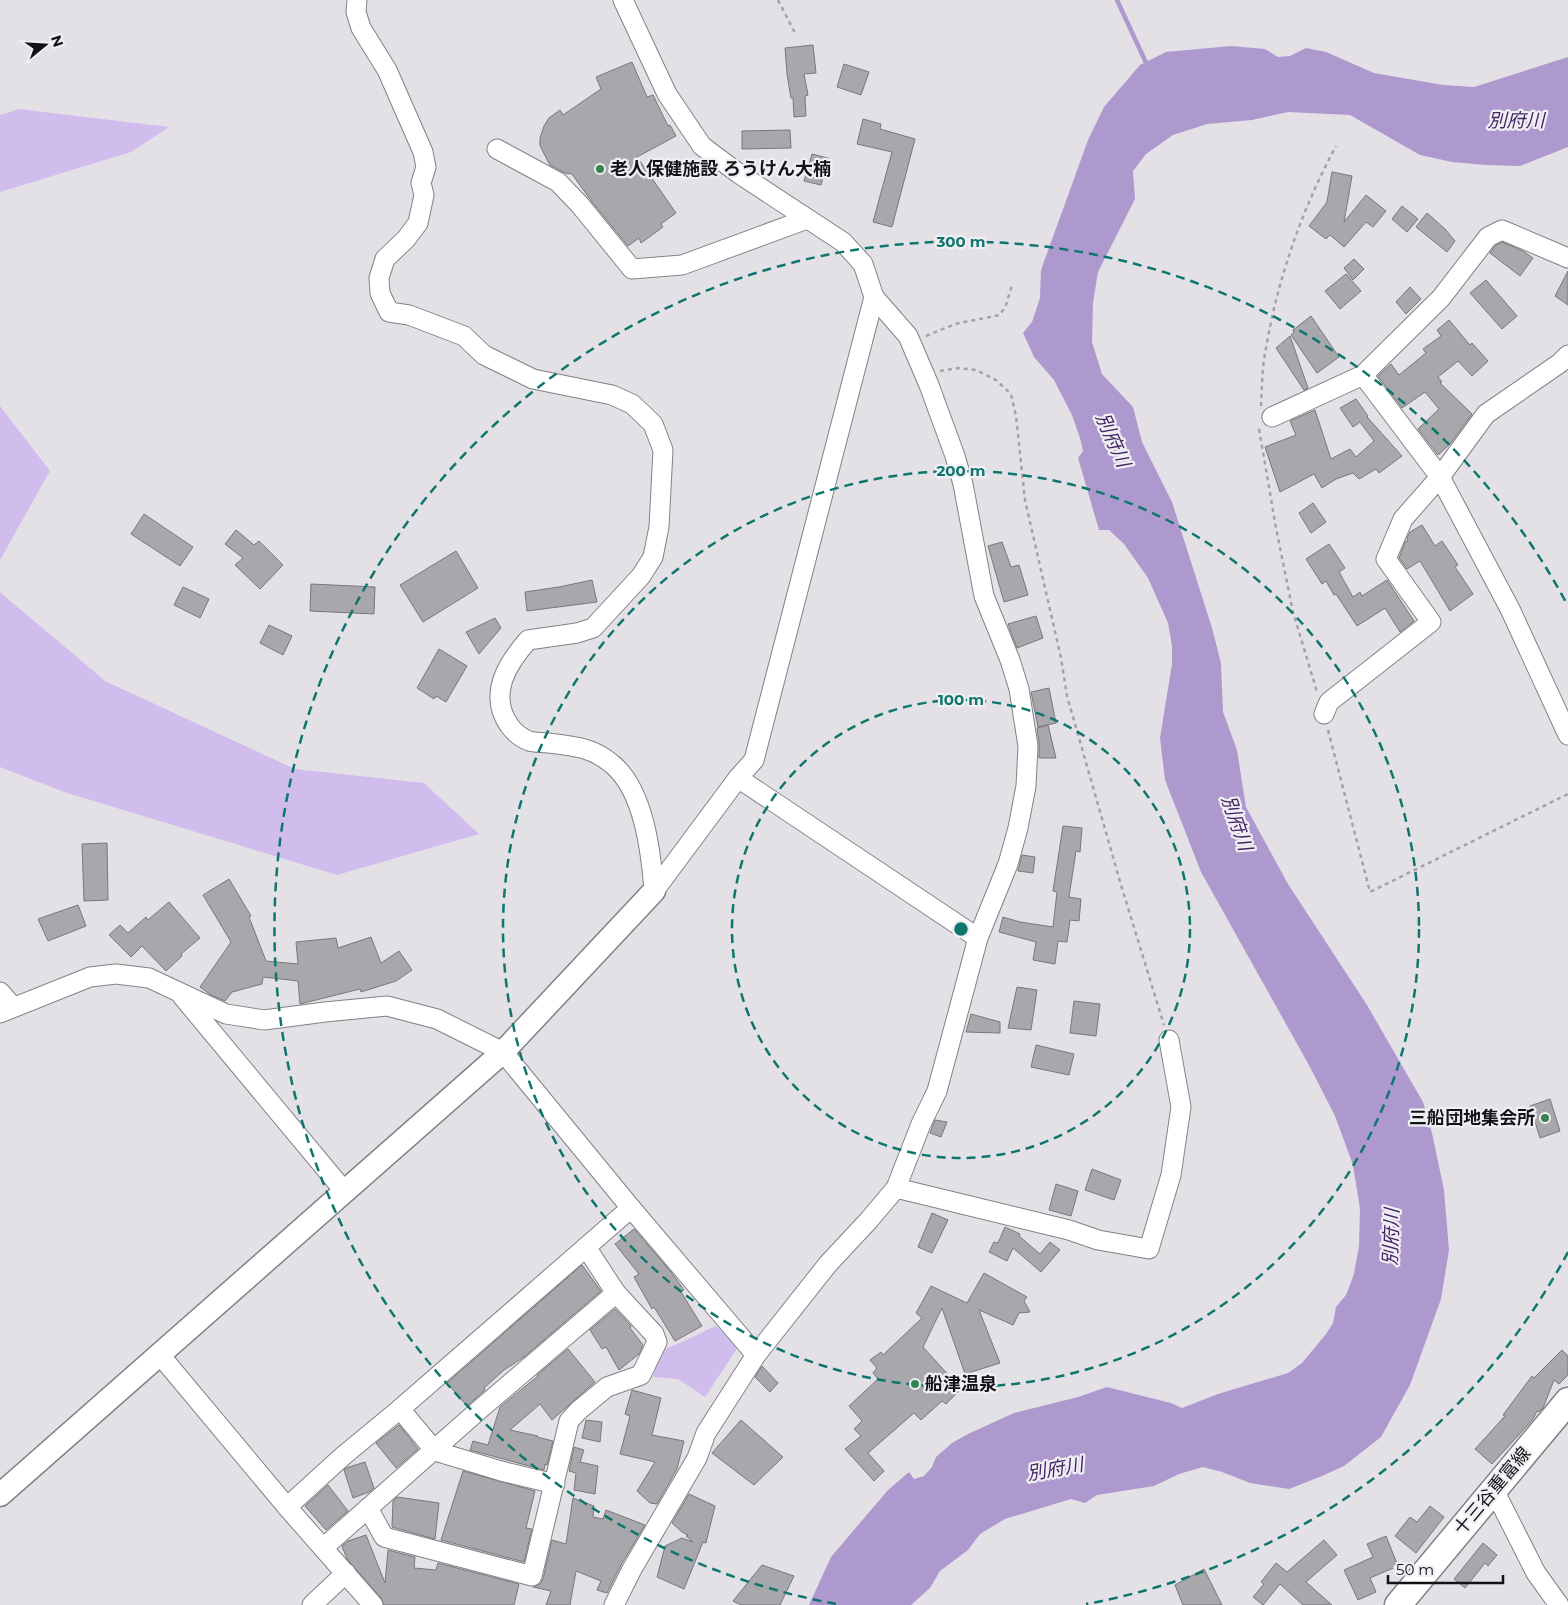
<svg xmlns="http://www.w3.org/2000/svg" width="1568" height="1605" font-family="Montserrat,'Noto Sans JP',sans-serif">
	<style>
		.green { fill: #d0bdee }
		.water { fill: #ae99cf }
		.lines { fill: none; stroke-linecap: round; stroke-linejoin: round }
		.stream { stroke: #ae99cf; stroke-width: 4.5 }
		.building { fill: #a8a7ab; stroke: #79777c }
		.minor-casing { stroke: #828185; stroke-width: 21 }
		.tertiary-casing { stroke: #828185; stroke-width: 25 }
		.secondary-casing { stroke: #828185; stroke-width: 29 }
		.path { stroke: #a4a2a6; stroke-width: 2.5; stroke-dasharray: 4 4; stroke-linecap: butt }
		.minor { stroke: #fff; stroke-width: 19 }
		.tertiary { stroke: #fff; stroke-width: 22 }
		.secondary { stroke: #fff; stroke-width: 26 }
		.ring { fill: none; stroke: #0f766e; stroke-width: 2.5; stroke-dasharray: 9 6 }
		.poi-dot { fill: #378352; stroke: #f0eff4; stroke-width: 2 }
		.labels { text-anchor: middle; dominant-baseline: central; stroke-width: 4.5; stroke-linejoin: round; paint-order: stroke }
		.poi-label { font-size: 18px; font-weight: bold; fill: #131214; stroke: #f0eff4; text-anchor: start }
		.street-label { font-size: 18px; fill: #131214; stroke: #f0eff4 }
		.water-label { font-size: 19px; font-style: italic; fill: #442566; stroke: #f0eff4 }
		.centre { fill: #0f766e; stroke: #f0eff4; stroke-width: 2.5 }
		.ring-label { font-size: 15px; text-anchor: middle; font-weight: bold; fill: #0f766e; stroke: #f0eff4; stroke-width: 4.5; stroke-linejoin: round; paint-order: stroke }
	</style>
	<rect width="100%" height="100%" fill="#e3e1e6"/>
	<g class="green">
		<path d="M19 109 169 127 131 152 0 192V115Z"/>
		<path d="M0 406 50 471 0 560Z"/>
		<path d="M0 592 105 681 295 769 424 783 479 834 337 875 64 792 0 767Z"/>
		<path d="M716 1326 738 1347 705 1397 678 1379 653 1377 660 1350C679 1345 697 1334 716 1326Z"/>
	</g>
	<path class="water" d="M1231 46 1265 49 1278 57 1290 56 1306 48 1326 52 1374 73 1443 85 1474 87 1568 57V147L1520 166 1485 165 1452 162 1420 155 1350 115 1288 112 1252 120 1207 124 1173 135 1146 154 1133 171 1135 199 1098 272 1093 303 1092 342 1102 374 1133 407 1142 442 1172 502 1212 628 1221 663 1223 712 1237 750 1246 807 1288 884 1367 1005 1423 1102 1432 1133 1444 1190 1449 1250 1441 1299 1410 1385 1381 1437 1344 1466 1322 1476 1289 1489 1250 1483 1222 1472 1203 1467 1179 1474 1154 1486 1097 1495 1085 1503 1071 1499 1005 1519 980 1534 968 1550 940 1571 930 1588 911 1605H809L831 1557 888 1490 909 1472 914 1479 924 1476 932 1467 936 1457 952 1443 968 1434 1014 1413 1078 1397 1107 1387 1171 1403 1182 1408 1218 1394 1288 1373 1302 1363 1326 1334 1333 1323 1336 1307 1346 1295 1354 1274 1359 1246 1360 1209 1353 1165 1335 1116 1310 1067 1201 872 1165 780 1160 738 1172 664V646L1168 623 1148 578 1124 544 1109 530H1099L1078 458 1083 451 1080 438 1072 415 1054 380 1034 357 1023 333 1032 322 1040 298 1041 270 1088 140 1104 107 1140 65 1166 52Z"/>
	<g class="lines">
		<path class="stream" d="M1117 0 1148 67"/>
	</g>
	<g class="building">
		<path d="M813 45 816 73 804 74 808 95 805 96 806 116 794 117 793 98H791L787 74 785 48Z"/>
		<path d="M632 62 647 97 653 95 668 126 670 125 676 136 637 157 676 213 661 224 663 227 641 243 639 238 628 246 592 202 572 174 565 173 550 165 540 146V138L544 126 549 118 560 110 563 115 601 89 596 77Z"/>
		<path d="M844 64 869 72 861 95 837 87Z"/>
		<path d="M863 119 881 124 880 129 915 139 892 227 873 222 892 152 857 144Z"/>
		<path d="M790 130 791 148 742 149V131Z"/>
		<path d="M812 154 828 158 821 185 804 181Z"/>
		<path d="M1332 172 1352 176 1344 222 1366 195 1386 211 1373 227 1366 222 1344 247 1330 235 1326 239 1309 226 1327 202Z"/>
		<path d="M1402 206 1418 219 1407 232 1392 219Z"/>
		<path d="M1427 213 1445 229 1455 241 1447 252 1416 227Z"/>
		<path d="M1502 242 1523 251 1533 258 1520 276 1490 253 1495 246Z"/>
		<path d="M1354 259 1364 269 1353 280 1344 268Z"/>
		<path d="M1568 271V305L1555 296Z"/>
		<path d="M1346 274 1361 291 1340 309 1325 291Z"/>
		<path d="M1486 280 1517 316 1502 329 1470 293Z"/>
		<path d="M1410 287 1421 299 1406 314 1396 302Z"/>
		<path d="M1311 316 1339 357 1317 373 1291 335 1294 332 1293 330Z"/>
		<path d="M1449 320 1470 345 1472 343 1488 361 1472 376 1458 361 1438 377 1442 382 1440 383 1472 414 1450 444 1438 455 1418 429 1439 409 1425 392 1402 408 1378 376 1391 364 1399 375 1426 353 1423 349 1441 336 1437 330Z"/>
		<path d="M1290 336 1308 388 1304 390 1276 348Z"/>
		<path d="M1356 399 1368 416 1367 417 1402 456 1379 473 1376 469 1359 479 1353 473 1336 479 1322 488 1314 474 1280 492 1265 447 1296 435 1290 421 1315 410 1331 459 1350 449 1356 457 1374 441 1360 422 1353 427 1340 408Z"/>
		<path d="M1313 503 1326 522 1311 533 1299 513Z"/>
		<path d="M144 514 193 547 180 566 131 534Z"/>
		<path d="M1422 525 1435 546 1442 541 1458 565 1455 567 1473 594 1450 611 1420 561 1407 569 1399 558 1405 542 1408 540 1407 538 1410 532Z"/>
		<path d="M236 530 254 545 259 541 283 565 260 589 235 565 243 558 225 544Z"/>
		<path d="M1002 542 1011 567 1019 565 1028 595 1004 602 988 546Z"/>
		<path d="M1329 544 1345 568 1339 572 1353 597 1360 592 1362 596 1387 580 1414 621 1400 632 1385 608 1357 626 1336 594 1334 595 1326 581 1322 584 1306 559Z"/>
		<path d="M456 551 478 588 423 622 400 585Z"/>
		<path d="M592 580 597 602 527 611 525 592 559 587Z"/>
		<path d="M311 584 375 587 374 614 310 611Z"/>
		<path d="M183 587 209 599 200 618 174 605Z"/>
		<path d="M1036 616 1043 638 1017 648 1008 624Z"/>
		<path d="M495 618 501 628 479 654 466 632Z"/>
		<path d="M269 625 292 636 283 655 260 643Z"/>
		<path d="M439 649 467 666 446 702 436 696 434 699 417 688Z"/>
		<path d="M1049 688 1056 723 1038 727 1031 692Z"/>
		<path d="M1048 725 1056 758H1039V742L1037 728Z"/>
		<path d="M1063 826 1082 828 1080 852 1076 851 1069 897 1081 899 1079 921 1070 920 1067 942 1058 941 1055 964 1033 960 1036 942 999 932 1003 917 1020 922 1053 927 1057 892 1053 891Z"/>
		<path d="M107 843 108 900 84 901 82 844Z"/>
		<path d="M1022 855 1035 857 1033 873 1018 871Z"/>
		<path d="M229 879 251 916 249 917 266 961 298 964 296 942 336 938 338 948 371 937 381 963 399 951 412 970 396 981 361 992 360 989 300 1004 298 981 263 977 262 984 232 992 225 1001 211 995 200 987 231 942 203 895Z"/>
		<path d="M169 902 200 938 181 954 182 956 166 971 142 946 131 957 109 935 120 925 128 933 146 917 148 920Z"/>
		<path d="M78 905 86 926 48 941 38 919Z"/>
		<path d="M1017 987 1037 990 1031 1030 1008 1028Z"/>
		<path d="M1074 1001 1100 1004 1096 1036 1070 1033Z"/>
		<path d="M971 1014 1000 1022V1033L966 1032Z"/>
		<path d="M1036 1045 1074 1054 1069 1075 1031 1067Z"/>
		<path d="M1550 1099 1560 1131 1540 1138 1530 1106Z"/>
		<path d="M935 1120 947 1122 941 1137 930 1133Z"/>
		<path d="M1092 1169 1121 1180 1114 1200 1085 1190Z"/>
		<path d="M1056 1184 1078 1191 1071 1216 1049 1210Z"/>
		<path d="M932 1213 948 1220 932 1253 918 1247Z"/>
		<path d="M1005 1227 1020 1234 1019 1236 1040 1254 1050 1242 1060 1250 1041 1272 1013 1248 1007 1261 989 1252 994 1242 998 1243Z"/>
		<path d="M634 1229 671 1272 684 1290 681 1292 702 1326 675 1341 654 1307 652 1309 634 1277 639 1274 615 1244Z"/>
		<path d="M582 1265 601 1291 524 1357 504 1370 484 1388 485 1390 467 1406 447 1383Z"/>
		<path d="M984 1273 1027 1297 1024 1301 1030 1312 1019 1313 1013 1325 979 1310 1000 1363 965 1374 942 1308 923 1347 961 1389 946 1404 942 1401 921 1420 914 1413 868 1453 884 1471 874 1481 845 1449 861 1436 854 1429 862 1421 849 1406 878 1379 873 1373 877 1368 870 1360 881 1352 883 1355 922 1318 916 1313 931 1286 967 1303Z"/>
		<path d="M615 1309 631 1326 630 1328 643 1345 639 1354 619 1370 606 1347 602 1349 590 1330Z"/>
		<path d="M568 1349 595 1382 552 1420 540 1404 510 1430 538 1436 537 1437 553 1441 547 1465 545 1464 544 1470 470 1450 473 1441 488 1445 500 1407 538 1376 537 1375Z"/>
		<path d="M1562 1350 1568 1356V1375L1559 1384 1554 1380 1543 1408 1539 1412 1537 1411 1533 1419 1528 1425 1492 1464 1475 1449 1505 1416 1503 1415 1532 1376 1534 1378Z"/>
		<path d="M762 1366 778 1383 770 1392 755 1377Z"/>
		<path d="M632 1390 661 1398 652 1435 684 1441 677 1469 657 1504 650 1503 637 1491 655 1462 620 1454 630 1416 625 1414Z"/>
		<path d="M586 1420 602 1422 600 1442 582 1438Z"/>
		<path d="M741 1420 783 1457 754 1485 712 1453Z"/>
		<path d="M399 1425 418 1449 396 1468 376 1443Z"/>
		<path d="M574 1447 584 1450 580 1462 598 1466 595 1494 574 1490 576 1473 569 1471Z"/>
		<path d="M365 1462 374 1488 369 1492 353 1498 344 1470 346 1468Z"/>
		<path d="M463 1471 535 1491 526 1528 532 1529 524 1562 441 1540Z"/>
		<path d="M328 1485 348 1511 326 1530 305 1506Z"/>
		<path d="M689 1494 715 1506 706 1543 703 1542 684 1589 657 1577 665 1546 682 1538 693 1542 686 1536 688 1535 682 1532 672 1523Z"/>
		<path d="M397 1497 439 1503 435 1539 392 1527 393 1501Z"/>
		<path d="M573 1498 594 1506 593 1517 603 1519 606 1510 645 1525 622 1563 607 1593 597 1590 601 1581 576 1571 570 1605H546L551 1591 533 1587 540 1584 543 1579 552 1540 566 1544Z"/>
		<path d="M1430 1506 1444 1517 1416 1553 1395 1536 1410 1517 1417 1522Z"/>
		<path d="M366 1535 385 1583 388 1550 415 1557 414 1568 436 1570 438 1563 519 1584 514 1605H384L381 1598 347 1559 342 1546 348 1541Z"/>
		<path d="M1386 1536 1398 1566 1370 1578 1376 1592 1358 1600 1344 1570 1373 1557 1367 1544Z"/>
		<path d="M1324 1540 1337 1555 1306 1582 1332 1605H1303L1280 1584 1263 1605 1253 1597 1264 1584 1261 1582 1276 1563 1287 1572Z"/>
		<path d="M1483 1543 1497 1555 1488 1566 1485 1563 1465 1588 1454 1579Z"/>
		<path d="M762 1565 794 1576 780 1605H741L733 1601Z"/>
		<path d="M1204 1569 1222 1605H1183L1175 1585Z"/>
	</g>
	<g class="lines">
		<g class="minor-casing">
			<g id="minor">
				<path d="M357 0 356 12 361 28 387 70 423 152 426 167 421 183 424 195 418 223 406 239 385 259 379 278 380 293 389 312 409 315 464 336 484 355 533 379 612 395 632 404 653 424 663 450 659 527 653 557 641 576 593 628 577 633 528 640C507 664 488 694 509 725 514 732 521 738 529 741 535 743 542 742 548 743 573 746 592 747 612 764 644 790 651 852 654 891"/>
				<path d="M497 149 558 182 580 205 632 269 682 265 807 219"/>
				<path d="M1568 258 1502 230 1488 237 1441 298 1363 375 1440 477 1510 609 1568 735"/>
				<path d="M1272 417 1363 375"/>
				<path d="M1324 714 1329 702 1431 622 1386 559 1403 519 1440 477 1486 414 1560 363 1568 355"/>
				<path d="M738 778 978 938"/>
				<path d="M654 891 738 778 754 760 874 297"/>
				<path d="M0 992 13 1007"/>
				<path d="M182 996 345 1192"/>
				<path d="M0 1013 90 977 116 974 149 978 226 1014 264 1020 325 1012 387 1006 437 1019 503 1052 631 1208 756 1355"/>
				<path d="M896 1188 1069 1230 1098 1240 1149 1249 1171 1175 1181 1107 1169 1040"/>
				<path d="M160 1355 287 1507 373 1605"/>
				<path d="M400 1409 435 1451 501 1471 555 1484"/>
				<path d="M1494 1490 1536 1573 1559 1605"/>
				<path d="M287 1507 343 1456 400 1409 631 1208"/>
				<path d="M368 1508 384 1537 532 1576 569 1421 578 1411 607 1387 641 1375 657 1342 654 1334 616 1293 586 1247"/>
				<path d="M323 1548 479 1410 616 1293"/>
				<path d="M312 1605 346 1573"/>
				<path d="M614 1605 632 1569 697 1458 706 1433 756 1355 828 1264 869 1220 896 1188 921 1124 937 1091 978 938 1008 864 1018 828 1026 786 1028 746 1019 689 1010 660 984 596 963 484 955 456 929 385 908 336 874 297 863 264 843 242 738 173 702 146 667 94 623 0"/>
			</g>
		</g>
		<g class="tertiary-casing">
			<path id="tertiary" d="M0 1495 503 1052 654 891"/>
		</g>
		<g class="secondary-casing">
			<path id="secondary" d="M1398 1605 1568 1401"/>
		</g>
		<g class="path">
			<path d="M778 0 796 35"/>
			<path d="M926 336 955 324 1000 315 1006 305 1012 285"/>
			<path d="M940 371 958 368 976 370 996 380 1011 394 1016 416 1025 500 1061 658 1067 696 1121 885 1164 1025"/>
			<path d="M1261 406C1262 387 1262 367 1266 348 1278 278 1302 209 1336 146"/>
			<path d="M1259 429 1276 528 1293 612 1317 692"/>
			<path d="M1328 730 1370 892 1568 794"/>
		</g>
		<use href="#minor" class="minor"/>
		<use href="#tertiary" class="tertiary"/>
		<use href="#secondary" class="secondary"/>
	</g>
	<g class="ring">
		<circle cx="961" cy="929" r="229"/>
		<circle cx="961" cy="929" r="458"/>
		<path d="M1568 1252A687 687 0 0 1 1086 1604M836 1604A687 687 0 1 1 1568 606"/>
	</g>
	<g class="poi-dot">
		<circle cx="600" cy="169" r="5"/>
		<circle cx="1545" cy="1118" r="5"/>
		<circle cx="915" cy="1384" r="5"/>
	</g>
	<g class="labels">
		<g class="poi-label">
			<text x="610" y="169">老人保健施設 ろうけん大楠</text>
			<text x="1535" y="1118" text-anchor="end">三船団地集会所</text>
			<text x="925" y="1384">船津温泉</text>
		</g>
		<g class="street-label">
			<text transform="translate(1492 1491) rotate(-50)">十三谷重富線</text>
		</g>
		<g class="water-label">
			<text x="1516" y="120">別府川</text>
			<text transform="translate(1113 440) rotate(66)">別府川</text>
			<text transform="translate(1237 823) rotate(71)">別府川</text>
			<text transform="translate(1391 1237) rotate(-88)">別府川</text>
			<text transform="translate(1055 1469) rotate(-10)">別府川</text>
		</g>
	</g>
	<circle cx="961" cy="929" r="8" class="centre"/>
	<g class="ring-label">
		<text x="961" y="247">300 m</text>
		<text x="961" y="476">200 m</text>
		<text x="961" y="705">100 m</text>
	</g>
	<g transform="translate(45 45) rotate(72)" stroke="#f0eff4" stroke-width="4" paint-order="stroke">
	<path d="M0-4L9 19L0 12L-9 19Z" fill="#131214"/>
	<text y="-8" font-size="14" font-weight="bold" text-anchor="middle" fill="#131214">N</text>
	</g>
	<path d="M1388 1575v8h115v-8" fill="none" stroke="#131214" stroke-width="2.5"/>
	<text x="1396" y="1575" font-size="15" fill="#131214" stroke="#f0eff4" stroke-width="4" paint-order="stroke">50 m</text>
</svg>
